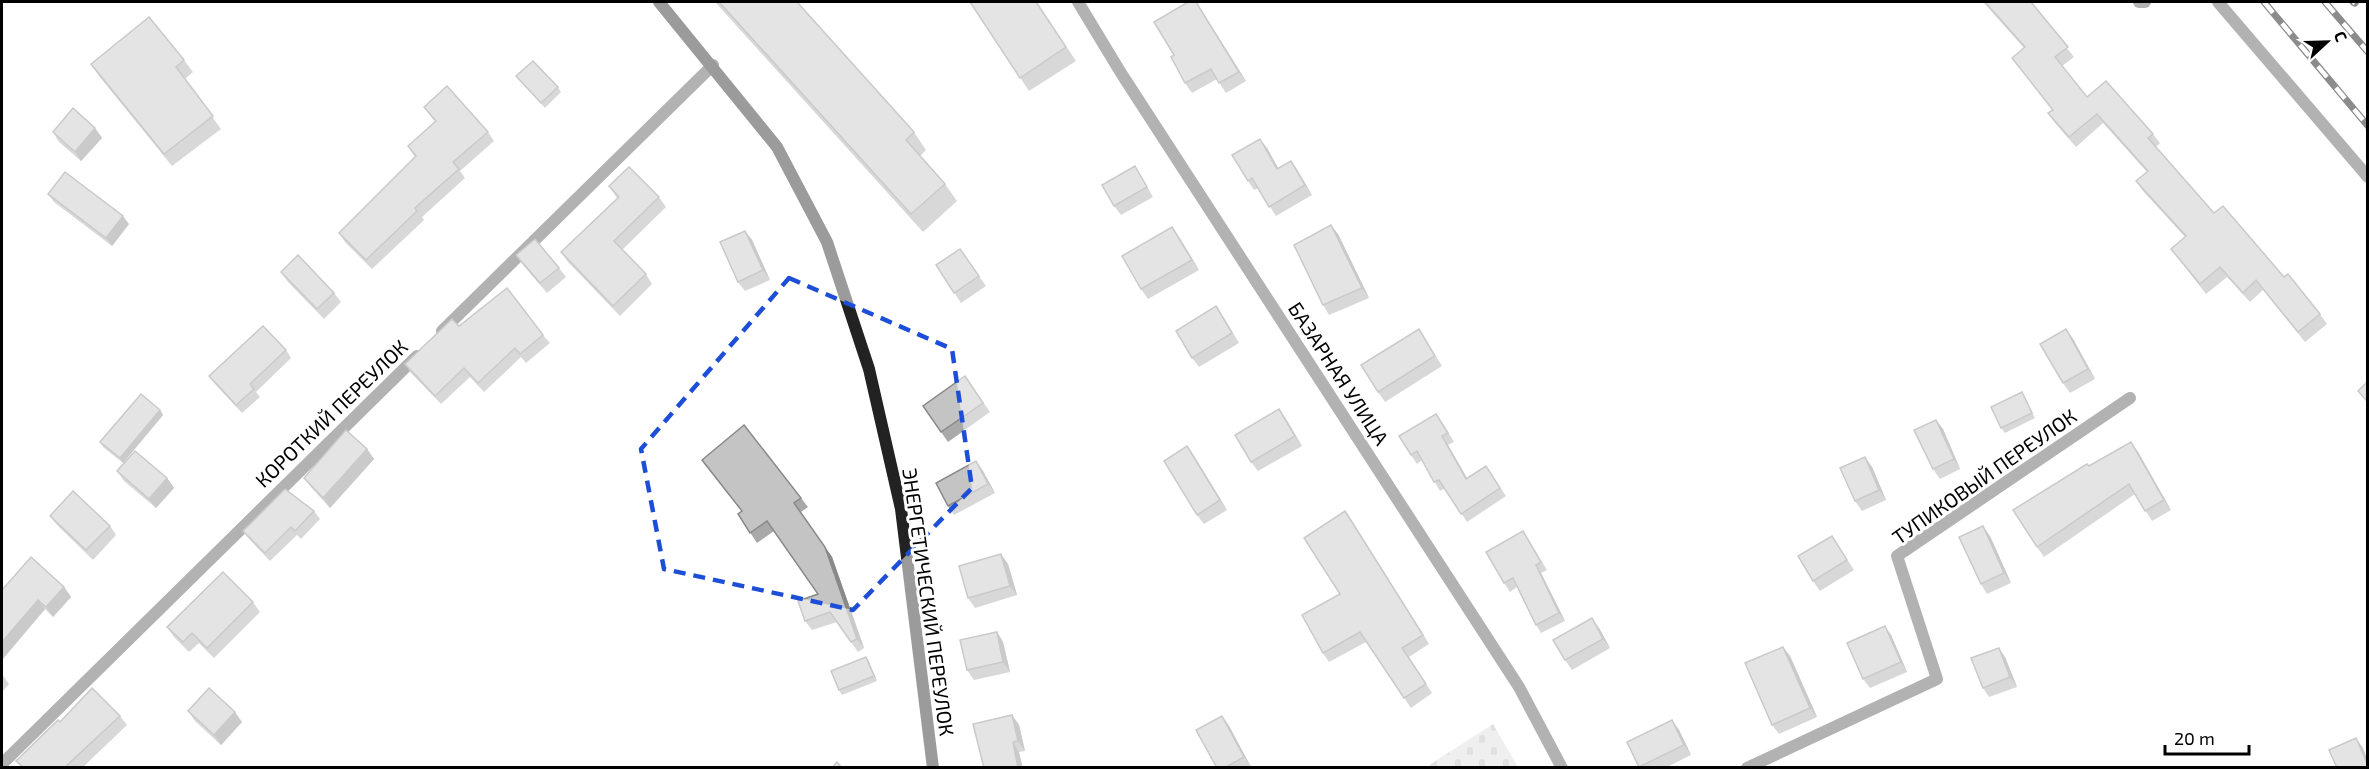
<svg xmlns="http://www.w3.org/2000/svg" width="2369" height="769" font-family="'Exo 2',sans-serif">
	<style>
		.cemetery { fill: url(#cemetery-stones) }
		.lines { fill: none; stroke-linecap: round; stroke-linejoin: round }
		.street { stroke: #555; stroke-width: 12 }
		.secondary { stroke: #222; stroke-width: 12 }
		.rail-casing { stroke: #000; stroke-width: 7 }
		.rail { stroke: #fff; stroke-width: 4.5; stroke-dasharray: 14; stroke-linecap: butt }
		.wall { fill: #a9a9a9 }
		.shaded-wall { fill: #898989 }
		.building { fill: #c4c4c4; stroke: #898989; stroke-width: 1.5 }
		.marked { fill: none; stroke: #1d4ed8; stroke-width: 4.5; stroke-dasharray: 12 8; stroke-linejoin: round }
		.labels { text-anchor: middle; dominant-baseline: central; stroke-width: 6; stroke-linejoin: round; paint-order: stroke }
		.street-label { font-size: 20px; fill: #000; stroke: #fff }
	</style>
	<defs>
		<pattern id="cemetery-stones" width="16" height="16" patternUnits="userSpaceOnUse" patternTransform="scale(1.5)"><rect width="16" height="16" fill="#dcdcdc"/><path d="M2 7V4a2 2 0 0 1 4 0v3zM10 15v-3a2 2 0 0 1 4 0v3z" fill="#bbb"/></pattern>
	</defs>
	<rect width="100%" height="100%" fill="#fff"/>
	<path class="cemetery" d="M1493 724 1518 767H1426Z"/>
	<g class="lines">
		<g class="street">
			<path d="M1078 2 1121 73 1519 687 1562 768"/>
			<path d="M2139 2H2145"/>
			<path d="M2218 2 2368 177"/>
			<path d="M442 331 713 65"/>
			<path d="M2 764 417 356"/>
			<path d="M1747 768 1937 679 1897 556 2130 398"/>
		</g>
		<path class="secondary" d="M659 2 777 147 827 242 869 369 901 509 933 768"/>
		<g class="rail-casing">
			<g id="rail">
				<path d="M2264 2 2368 126"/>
				<path d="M2325 2 2368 52"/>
				<path d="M2353 2 2355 3"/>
			</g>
		</g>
		<use href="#rail" class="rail"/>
	</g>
	<g class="wall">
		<path d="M715 2H797L914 132 926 150 920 156 945 184 957 201 923 232Z"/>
		<path d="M970 2H1037L1076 61 1029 91Z"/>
		<path d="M1196 2 1246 81 1226 93 1217 79 1192 93 1185 83 1174 55Z"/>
		<path d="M1983 2H2031L2074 57 2062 66 2087 97 2153 134 2160 143 2156 147 2214 213 2284 277 2320 314 2327 324 2305 342 2263 290 2250 302 2227 277 2206 294 2171 249 2185 237 2143 191 2136 181 2147 172 2103 123 2076 147 2055 123 2048 113 2052 110 2012 58 2024 48Z"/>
		<path d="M184 60 193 72 185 79 221 129 172 166 99 76 91 64Z"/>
		<path d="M516 76 558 87 561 92 545 108Z"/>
		<path d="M424 107 488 132 494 141 460 171 465 178 422 217 424 220 372 269 345 242 339 233 415 157 408 146 435 122Z"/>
		<path d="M95 128 102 138 81 161 59 142 53 132Z"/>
		<path d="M1267 148 1278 168 1291 161 1312 195 1276 216 1258 188 1254 190 1248 181Z"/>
		<path d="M1141 176 1153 197 1121 215 1114 206Z"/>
		<path d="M609 186 659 197 666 207 622 250 646 274 652 284 620 316 568 262 561 252 617 198Z"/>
		<path d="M48 194 129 224 112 246 54 202Z"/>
		<path d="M745 231 752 240 770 280 745 291 738 282Z"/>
		<path d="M1338 234 1369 298 1329 315 1323 305Z"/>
		<path d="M1179 237 1199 270 1148 299 1141 289Z"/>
		<path d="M960 249 986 286 961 303 936 265Z"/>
		<path d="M516 255 559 268 566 277 547 293 523 265Z"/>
		<path d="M281 272 334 293 341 302 324 319 288 282Z"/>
		<path d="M1223 316 1239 343 1199 367 1192 358Z"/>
		<path d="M459 326 543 335 550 343 526 363 521 357 484 392 470 377 441 404 411 373 405 364Z"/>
		<path d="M2066 329 2073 339 2095 379 2070 393 2063 383Z"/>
		<path d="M1425 339 1442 366 1385 402 1378 392Z"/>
		<path d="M286 350 291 358 256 392 260 397 242 413 215 384 209 376Z"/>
		<path d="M965 376 990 412 948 442 923 406Z"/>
		<path d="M2025 397 2035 418 2005 433 2001 428Z"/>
		<path d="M1279 409 1302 446 1258 471 1251 462Z"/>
		<path d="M160 410 163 415 123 463 103 447 100 442Z"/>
		<path d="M1936 420 1943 429 1960 469 1940 479 1933 469Z"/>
		<path d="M1442 422 1454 442 1448 445 1467 478 1486 466 1506 496 1467 522 1445 488 1440 491 1422 460 1417 464 1411 455Z"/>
		<path d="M367 449 374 459 330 508 311 487 304 478Z"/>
		<path d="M2138 452 2171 510 2152 521 2135 494 2044 557 2037 547 2089 466Z"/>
		<path d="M1194 456 1227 510 1204 524 1197 515Z"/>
		<path d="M702 460 801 498 808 507 801 512 832 557 864 648 858 652 837 622 812 630 805 621 818 594 774 531 757 543 738 514 742 511Z"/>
		<path d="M976 461 983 471 995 493 954 515 948 506Z"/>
		<path d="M1872 467 1886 500 1862 511 1855 501Z"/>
		<path d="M117 471 167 478 174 488 156 508 124 481Z"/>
		<path d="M314 511 320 519 301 539 297 535 270 561 249 539 243 531Z"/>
		<path d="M1345 511 1429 644 1409 657 1432 693 1411 708 1366 642 1329 662 1323 653 1340 594Z"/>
		<path d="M50 516 110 526 116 535 93 560 57 525Z"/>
		<path d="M1523 531 1547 570 1541 573 1565 621 1541 633 1536 625 1517 587 1510 592 1504 583Z"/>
		<path d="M1832 536 1854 570 1820 591 1813 581Z"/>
		<path d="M1990 536 2011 583 1987 594 1981 584Z"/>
		<path d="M1008 564 1017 595 975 608 968 598Z"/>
		<path d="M64 587 71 597 53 617 45 609 2 660V590Z"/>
		<path d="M253 602 260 612 214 658 199 643 189 652 174 637 167 627Z"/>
		<path d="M1599 628 1610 648 1572 670 1565 660Z"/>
		<path d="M997 632 1003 642 1010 672 974 680 967 670Z"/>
		<path d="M1891 635 1907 672 1870 688 1863 679Z"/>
		<path d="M1790 656 1817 717 1779 734 1772 725Z"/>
		<path d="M866 657 869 662 877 681 842 695 839 690Z"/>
		<path d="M2005 657 2017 687 1989 697 1983 688Z"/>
		<path d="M2 674 9 684 2 692Z"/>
		<path d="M188 711 242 722 221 745 195 721Z"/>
		<path d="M1012 715 1019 725 1025 751 1019 752 984 768Z"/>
		<path d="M120 716 127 725 82 768H24Z"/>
		<path d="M1222 716 1229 726 1251 767 1249 768H1217Z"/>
		<path d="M1679 730 1691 755 1665 768H1639Z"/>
	</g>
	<g class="shaded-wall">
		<path d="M1196 2 1200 8 1246 81 1239 72Z"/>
		<path d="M95 128 102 138 81 161 75 152Z"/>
		<path d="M1260 139 1267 148 1284 179 1277 169Z"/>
		<path d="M1291 161 1298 171 1312 195 1305 185Z"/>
		<path d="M123 216 129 224 112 246 106 238Z"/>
		<path d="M1331 225 1338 234 1369 298 1362 288Z"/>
		<path d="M1172 227 1179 237 1199 270 1192 260Z"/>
		<path d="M745 231 752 240 770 280 763 270Z"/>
		<path d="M2066 329 2073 339 2095 379 2088 369Z"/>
		<path d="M1279 409 1286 419 1302 446 1295 436Z"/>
		<path d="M160 410 163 415 123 463 120 458Z"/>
		<path d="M1936 420 1943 429 1960 469 1954 459Z"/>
		<path d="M1442 436 1448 445 1472 487 1466 479Z"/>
		<path d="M2131 442 2138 452 2171 510 2164 500Z"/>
		<path d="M1187 446 1194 456 1227 510 1220 500Z"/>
		<path d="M367 449 374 459 330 508 323 498Z"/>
		<path d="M1865 457 1872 467 1886 500 1879 490Z"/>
		<path d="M976 461 983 471 995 493 988 484Z"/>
		<path d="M167 478 174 488 156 508 149 499Z"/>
		<path d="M794 503 832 557 864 648 857 639Z"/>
		<path d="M1345 511 1352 521 1429 644 1423 635Z"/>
		<path d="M1983 526 1990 536 2011 583 2004 573Z"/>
		<path d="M1001 554 1008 564 1017 595 1010 586Z"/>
		<path d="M1536 565 1541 573 1565 621 1559 613Z"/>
		<path d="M64 587 71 597 53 617 46 607Z"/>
		<path d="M38 600 45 609 2 660V642Z"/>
		<path d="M1592 618 1599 628 1610 648 1603 639Z"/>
		<path d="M1885 626 1891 635 1907 672 1901 662Z"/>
		<path d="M997 632 1003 642 1010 672 1003 662Z"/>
		<path d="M1783 647 1790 656 1817 717 1810 708Z"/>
		<path d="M1999 648 2005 657 2017 687 2010 677Z"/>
		<path d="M866 657 869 662 877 681 874 676Z"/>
		<path d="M235 712 242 722 221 745 214 735Z"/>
		<path d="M1012 715 1019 725 1025 751 1018 741Z"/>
		<path d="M1222 716 1229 726 1251 767 1244 757Z"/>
		<path d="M1672 720 1679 730 1691 755 1684 745Z"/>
		<path d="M2356 738 2363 748 2367 758V763Z"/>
		<path d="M1013 742 1019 752 1023 768H1018Z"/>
	</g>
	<g class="building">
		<path d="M719 2H797L914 132 906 140 945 184 911 214Z"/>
		<path d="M970 2H1036L1066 47 1020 78Z"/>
		<path d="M1188 2H1196L1239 72 1219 83 1211 69 1185 83 1171 57 1174 55 1154 22Z"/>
		<path d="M1985 2H2031L2068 47 2055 57 2087 97 2106 81 2153 134 2148 138 2214 213 2223 206 2284 277 2288 274 2320 314 2298 332 2256 280 2243 293 2220 267 2200 284 2171 249 2186 236 2136 181 2148 171 2097 114 2069 137 2048 113 2053 110 2012 58 2025 47Z"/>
		<path d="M149 17 184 60 176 67 213 116 164 154 91 64Z"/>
		<path d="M533 61 558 87 541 103 516 76Z"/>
		<path d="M447 86 488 132 453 162 459 169 415 208 417 211 366 260 339 233 416 156 408 146 436 121 424 107Z"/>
		<path d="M73 108 95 128 75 152 53 132Z"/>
		<path d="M1260 139 1277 169 1291 161 1305 185 1269 207 1252 178 1248 181 1232 155Z"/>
		<path d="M1135 166 1147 187 1114 206 1102 185Z"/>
		<path d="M629 167 659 197 614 241 646 274 613 306 561 252 619 197 609 186Z"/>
		<path d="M65 172 123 216 106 238 48 194Z"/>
		<path d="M1331 225 1362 288 1323 305 1294 245Z"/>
		<path d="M1172 227 1192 260 1141 289 1122 256Z"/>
		<path d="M745 231 763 270 738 282 720 242Z"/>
		<path d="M535 239 559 268 540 283 516 255Z"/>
		<path d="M960 249 979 276 954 293 936 265Z"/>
		<path d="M298 255 334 293 317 309 281 272Z"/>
		<path d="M507 288 543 335 520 354 515 348 478 383 464 368 435 396 405 364 452 319 459 326Z"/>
		<path d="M1216 306 1232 333 1192 358 1176 331Z"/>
		<path d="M263 326 286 350 250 384 254 389 236 405 209 376Z"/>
		<path d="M1419 329 1435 356 1378 392 1361 365Z"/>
		<path d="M2066 329 2088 369 2063 383 2040 344Z"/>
		<path d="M965 376 983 403 941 432 923 406Z"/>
		<path d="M2367 382V401L2358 391Z"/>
		<path d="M2022 392 2032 413 2001 428 1991 407Z"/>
		<path d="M141 394 160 410 120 458 100 442Z"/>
		<path d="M1279 409 1295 436 1251 462 1235 435Z"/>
		<path d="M1436 414 1448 433 1442 436 1466 479 1486 466 1500 488 1461 514 1439 480 1434 482 1417 451 1411 455 1399 436Z"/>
		<path d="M1936 420 1954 459 1933 469 1914 430Z"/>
		<path d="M744 425 801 498 794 503 825 547 857 639 851 642 830 612 805 621 798 601 818 594 767 521 750 533 738 514 742 511 702 460Z"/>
		<path d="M346 430 367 449 323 498 304 478Z"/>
		<path d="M2131 442 2164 500 2145 511 2129 484 2037 547 2013 510 2087 464 2089 466Z"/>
		<path d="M1187 446 1220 500 1197 515 1164 461Z"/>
		<path d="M135 451 167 478 149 499 117 471Z"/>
		<path d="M1865 457 1879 490 1855 501 1840 468Z"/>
		<path d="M976 461 988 484 948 506 936 483Z"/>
		<path d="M285 489 314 511 295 531 291 527 265 553 243 531Z"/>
		<path d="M73 491 110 526 86 550 50 516Z"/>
		<path d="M1345 511 1423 635 1402 648 1426 684 1404 698 1360 632 1323 653 1302 615 1340 594 1304 538Z"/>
		<path d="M1983 526 2004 573 1981 584 1959 537Z"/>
		<path d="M1523 531 1541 562 1536 565 1559 613 1536 625 1513 578 1504 583 1486 552Z"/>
		<path d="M1832 536 1847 560 1813 581 1798 556Z"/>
		<path d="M1001 554 1010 586 968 598 959 566Z"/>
		<path d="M31 557 64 587 46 607 38 600 2 642V590Z"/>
		<path d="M223 572 253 602 207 648 192 633 183 642 167 627Z"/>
		<path d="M1592 618 1603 639 1565 660 1553 640Z"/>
		<path d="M1885 626 1901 662 1863 679 1847 643Z"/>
		<path d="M997 632 1003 662 967 670 960 640Z"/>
		<path d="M1783 647 1810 708 1772 725 1745 663Z"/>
		<path d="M1999 648 2010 677 1983 688 1971 658Z"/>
		<path d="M866 657 874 676 839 690 831 671Z"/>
		<path d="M92 688 120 716 64 768H24L16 761 58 720 60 722Z"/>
		<path d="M209 688 235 712 214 735 188 711Z"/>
		<path d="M1012 715 1018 741 1013 742 1018 768H984L973 724Z"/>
		<path d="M1222 716 1244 757 1224 768H1217L1196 730Z"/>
		<path d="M1672 720 1684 745 1639 767 1627 742Z"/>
		<path d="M2356 738 2367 763V768H2337L2329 750Z"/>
		<path d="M837 762 842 768H832Z"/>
	</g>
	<path d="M0 0H2369V769H0ZM789 278 952 349 972 488 853 610 664 569 641 449Z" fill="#fff" fill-opacity=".55" fill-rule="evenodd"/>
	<path class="marked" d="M789 278 952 349 972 488 853 610 664 569 641 449Z"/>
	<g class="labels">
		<g class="street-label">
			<text transform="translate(1339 373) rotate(57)">БАЗАРНАЯ УЛИЦА</text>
			<text transform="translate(331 413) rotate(-44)">КОРОТКИЙ ПЕРЕУЛОК</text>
			<text transform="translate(1984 476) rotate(-35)">ТУПИКОВЫЙ ПЕРЕУЛОК</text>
			<text transform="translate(929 602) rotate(82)">ЭНЕРГЕТИЧЕСКИЙ ПЕРЕУЛОК</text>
		</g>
	</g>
	<rect width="2369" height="769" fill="none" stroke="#000000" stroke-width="6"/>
	<g transform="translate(2327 42) rotate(68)" stroke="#ffffff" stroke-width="4.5" paint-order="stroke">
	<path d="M0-4.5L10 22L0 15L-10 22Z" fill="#000000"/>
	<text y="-9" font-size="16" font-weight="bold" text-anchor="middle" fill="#000000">С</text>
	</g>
	<path d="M2165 745v9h84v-9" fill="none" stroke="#000000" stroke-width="3"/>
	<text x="2174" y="745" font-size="18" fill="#000000" stroke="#ffffff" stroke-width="4.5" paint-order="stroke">20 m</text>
</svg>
